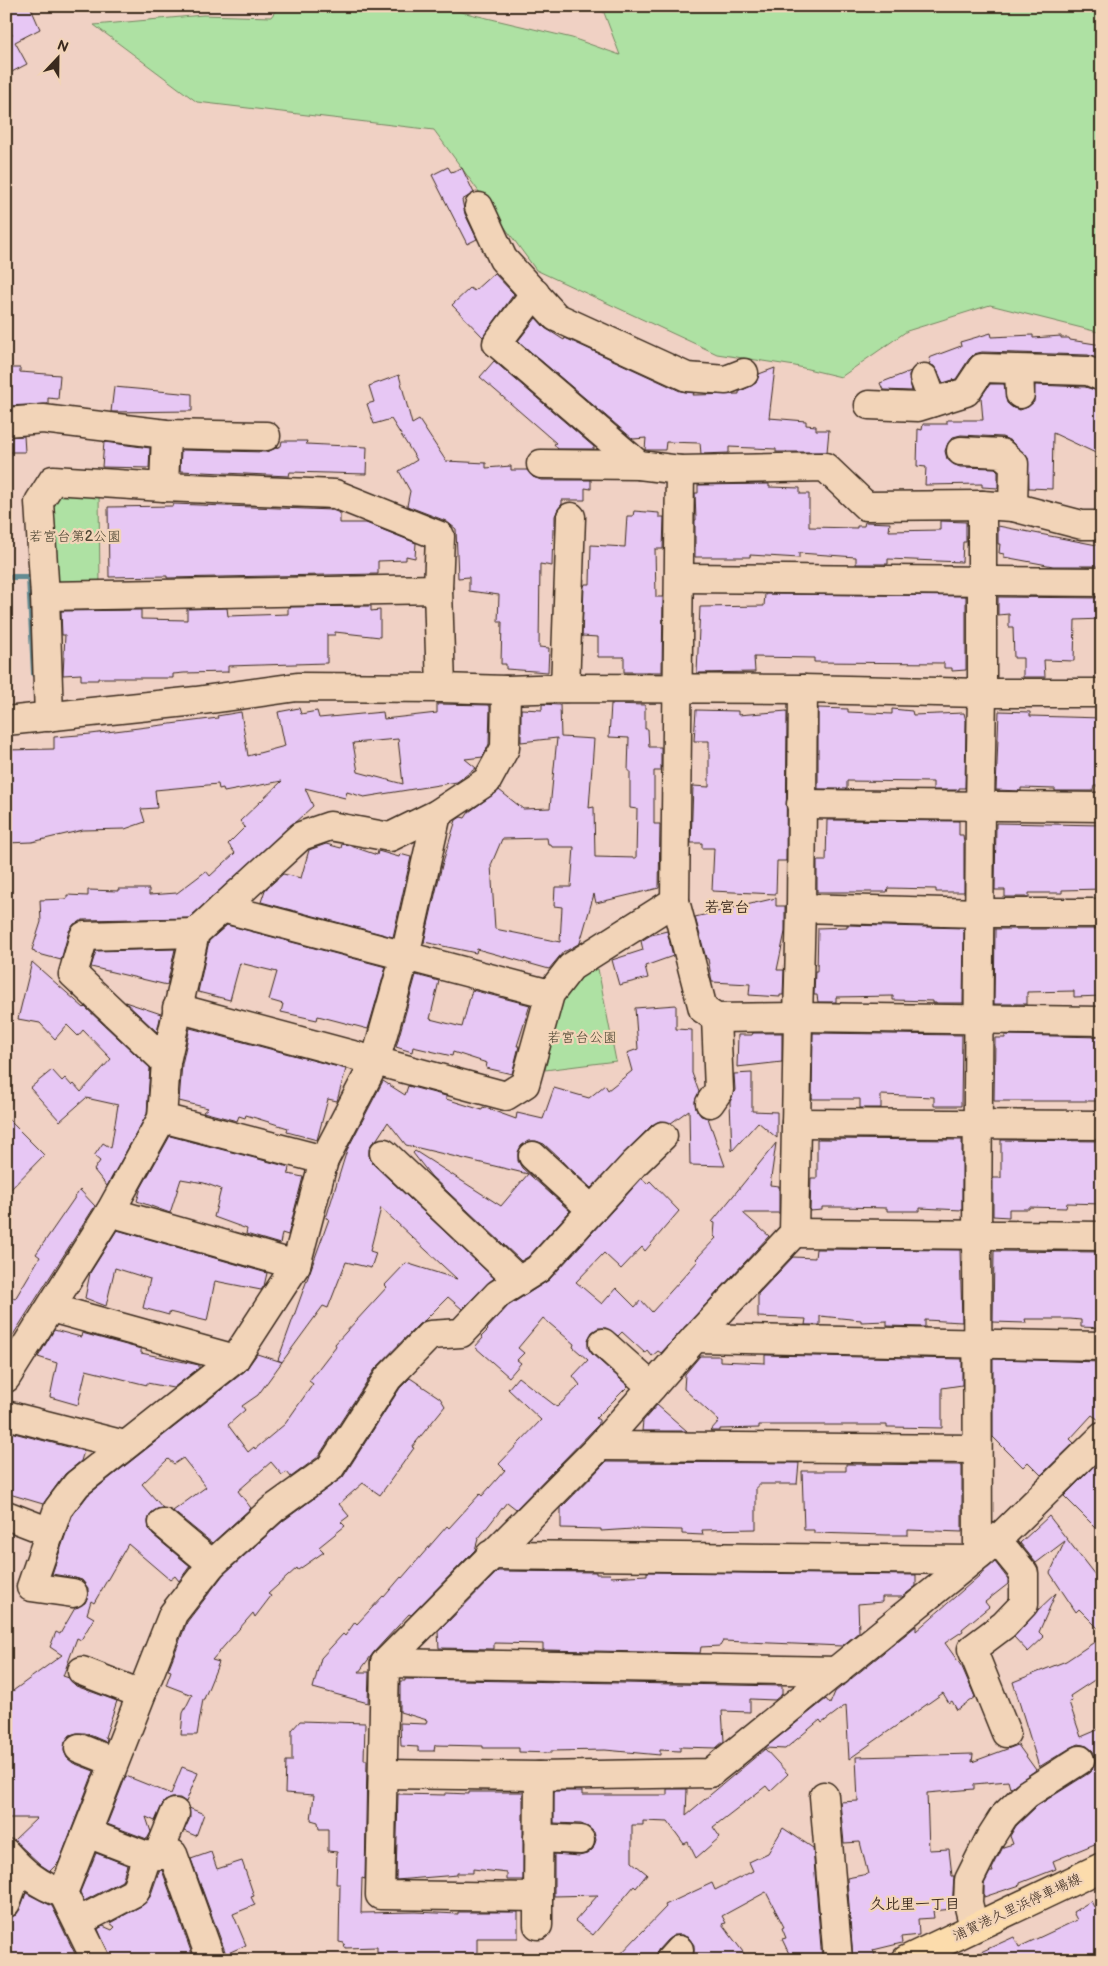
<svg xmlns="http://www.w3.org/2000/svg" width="1108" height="1966" font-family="'Balsamiq Sans','Klee One',sans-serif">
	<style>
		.green { fill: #aee1a3; stroke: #748660 }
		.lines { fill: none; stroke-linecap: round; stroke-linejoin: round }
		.stream { stroke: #648b92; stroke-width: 6 }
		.building { fill: #e7c7f4; stroke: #3b2a1e; fill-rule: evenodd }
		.minor-casing { stroke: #3b2a1e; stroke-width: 31 }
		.major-casing { stroke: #3b2a1e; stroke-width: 31 }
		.minor { stroke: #f2d4b8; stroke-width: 28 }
		.major { stroke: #fcdcac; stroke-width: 28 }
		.labels { text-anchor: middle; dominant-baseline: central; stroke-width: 4.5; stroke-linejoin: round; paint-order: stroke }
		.park-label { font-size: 14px; fill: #4c4532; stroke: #f2d4b8 }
		.street-label { font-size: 14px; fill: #3b2a1e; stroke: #f2d4b8 }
		.neighbourhood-label { font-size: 15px; font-weight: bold; fill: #3b2a1e; stroke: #f2d4b8 }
	</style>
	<rect width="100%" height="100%" fill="#f0d1c4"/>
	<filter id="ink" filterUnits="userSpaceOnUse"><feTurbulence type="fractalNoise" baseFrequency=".02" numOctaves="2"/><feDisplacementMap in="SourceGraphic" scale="10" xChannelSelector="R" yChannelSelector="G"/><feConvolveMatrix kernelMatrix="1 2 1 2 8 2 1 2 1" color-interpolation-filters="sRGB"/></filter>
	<g filter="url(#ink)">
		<g class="green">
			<path d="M279 6H436L572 38 620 55 603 10 598 6H1102V333L990 305 907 331 841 377 795 366 717 354 536 270 434 130 197 102 94 25 203 15 271 17Z"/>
			<path d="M60 490 99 493 100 586 54 585 49 505Z"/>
			<path d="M598 969 616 1061 545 1070 562 999 578 976Z"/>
		</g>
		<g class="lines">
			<path class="stream" d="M6 577H29L34 674"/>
		</g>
		<g class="building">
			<path d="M6 6H30L40 29 15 42 27 64 6 75V24L12 35 6 20Z"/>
			<path d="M448 167 451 172 462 168 474 193 462 200 465 214 477 239 467 244 432 175Z"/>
			<path d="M494 273 514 294 483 337 452 305 470 288 474 291Z"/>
			<path d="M536 318 545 328 564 340 565 338 680 391 694 393 693 395 739 394V392L756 383 759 374 775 368 769 418 806 421V425L816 426V430H829L827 452H776V449L729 447V453L701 454 700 443 666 442 665 450H645L646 438 633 439 518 341Z"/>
			<path d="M991 333 992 337 1033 335V338L1061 336V338H1069L1070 340 1102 345V360L1088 355 982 352 974 354 969 359 956 379 943 383 938 372 934 366 929 364 931 363 929 358 961 346 960 342Z"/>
			<path d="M494 361 594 447V449H558L554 444 556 443 480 377Z"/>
			<path d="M6 368H20V372L60 375 58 399 48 398V404L6 406Z"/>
			<path d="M911 371 909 376 912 391 883 390 880 383Z"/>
			<path d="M399 375 412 424 419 420 446 461 486 463V468L511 466V470H527L533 477 541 480H591V489L585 488V500H562V504L558 509 555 516V529H553L552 566 540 564 539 647 549 648 548 672 506 669V664H501L502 622H498L499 595 469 591V577L458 578 456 529 446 521 407 506 410 491 399 471 417 460 391 419 374 424 367 404 374 402 369 386Z"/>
			<path d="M990 384H1004L1007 403 1013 408 1020 410 1028 407 1034 402 1035 385 1085 387 1102 392V456L1053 433 1052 489 1029 488 1028 458 1011 441 1002 437 961 435 953 437 948 443 945 451 947 459 953 464 960 467 995 468 998 471V488L982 487V484L925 485 926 467 917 466 918 429 922 430 923 424H947V420H983L981 397Z"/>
			<path d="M114 387 192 394V411L111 412Z"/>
			<path d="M24 436 25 452H6V437Z"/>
			<path d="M282 441H307L306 444 367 447 366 474 290 472 289 476 180 471 181 450 266 452 281 446Z"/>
			<path d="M104 442 150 448 149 468 102 467Z"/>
			<path d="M769 484V487L800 488V494H809V527L857 528V526H864L865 522 890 523 889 531 940 530V521L966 522V542H963L962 562 888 559V564H856V557L799 553V558L750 555V557H695V520H696L695 493H698V485Z"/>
			<path d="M173 504 332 510 340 513V523H366L416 543 415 558 406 556V560L378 561V574L167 578V576L109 577 108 507 173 506Z"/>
			<path d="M634 511 659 513V517H664L663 549H655L656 597H663L662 672H624V657H598V637L582 636 584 587 585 584H590L591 545 625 547 627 516H633Z"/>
			<path d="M998 526 1102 546 1099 566H1053L1004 557V554L999 553 1000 544H998Z"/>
			<path d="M765 594 966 596V670L952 671V668H944V663L814 662V658L754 657 755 672 697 673 700 607 764 606Z"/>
			<path d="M998 597 1102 598V619L1075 620 1074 661 1044 660 1045 677H1023V658H1014L1013 627H1009V614L998 615Z"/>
			<path d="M371 606V611L380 610V637L335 632V635H327V663L228 666V672L184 673 173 674V678H98V680H81V674L63 675 65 635H62L61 611 141 610V619L187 620V609L227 608 228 616 288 614V607Z"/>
			<path d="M437 704 489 705 490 707 489 744 483 757 465 759 476 768 457 782 364 797 347 792 345 798 305 788 313 806 189 918 83 920 74 924 69 931 61 960 35 953V951L32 950 41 922 40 900 67 899V895L88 896V890L118 891V889H149V895L177 893 206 871 210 876 235 853 228 844 245 827 240 821 282 781 224 792 223 788 219 789 218 784 155 790 157 808 141 809 145 822 125 829 83 830 32 842 6 843V750L54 749V737L91 734 218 718 217 716 241 712 248 756 285 746 278 712 299 708 301 714 317 711 319 718 383 712 384 719 437 713ZM398 739 403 784 358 772 353 743Z"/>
			<path d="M542 704 560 705 561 737 594 739 589 808 594 807 595 857 636 858 637 809 630 808V771H628L629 738 609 737 611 704 645 705V729H648L649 747H661V771H654V824H660L659 888 596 903 594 894 580 943 566 951H564L549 969 477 949 476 953 424 942 442 865 456 820 461 817 465 818 469 812 499 790 523 809 550 808 557 738 521 742V709L542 710ZM547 838 548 844H551L552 847H574L571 887H555L554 906 562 907 560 942 495 929 491 865 502 839Z"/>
			<path d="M818 708 848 709V712L892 714V709L912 711 913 715 964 713 966 721 965 788H959V790H933V782L847 781V789H818Z"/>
			<path d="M696 710 738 711V715L787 711 786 861H777L776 894 712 891 714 848H702V843H691L693 786 709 787V741H694Z"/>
			<path d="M999 711 1030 712V716L1102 718V786H1094L1093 791H1055V789L1021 788V791L996 790Z"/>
			<path d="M827 820 959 821V835H963L964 843V892H936V889L888 888 887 892H817V861H826Z"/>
			<path d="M996 823 1102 825V889L1062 890V893H1029V897H1005V890H995Z"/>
			<path d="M326 844 341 848 342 844 348 845 377 855 378 851 399 857 400 854 411 857 393 937 261 902 265 890 283 874 301 878 309 850Z"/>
			<path d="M776 898V906H785V932L777 970H784L783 995H780V997L749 995 750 984 712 982 708 959 706 958 695 917Z"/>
			<path d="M227 925 386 967 368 1029 318 1016 317 1020 281 1012 283 1004 269 1000 277 972 240 963 230 1000 198 992 209 941Z"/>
			<path d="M847 925 964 928 963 1003H933V1001L893 1000V996L836 997V1002H818L817 995H814L815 971H817L818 928 847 927Z"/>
			<path d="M995 929H1102V996L1074 997V991L1027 992V1004H994Z"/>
			<path d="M667 931 673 956 645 966 648 978 619 985 612 960 643 950 641 941 651 935Z"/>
			<path d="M175 949 167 985 91 967 96 951Z"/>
			<path d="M32 962 84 1008 85 1007 150 1068 147 1114 107 1186 94 1170 100 1161 94 1156 103 1143 111 1148 118 1105 86 1098 60 1121 30 1088 52 1070 62 1081 65 1078 72 1086 74 1084 81 1092 111 1059 83 1030 78 1036 67 1025 55 1039 40 1023 18 1019Z"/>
			<path d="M416 975 439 981 430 1019 462 1027 472 990 530 1005 517 1046H519L512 1074 486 1068 487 1063 453 1052 452 1056 413 1047 412 1052 396 1047Z"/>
			<path d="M125 1002 161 1014 157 1032Z"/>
			<path d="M676 1005V1029L692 1030V1073L699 1092 695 1101 696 1109 701 1116 708 1118 725 1166 690 1165 689 1110 671 1123 660 1121 652 1125 591 1188 544 1144 536 1141H528L521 1146 518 1152V1161L522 1168 570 1211 528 1257 521 1261 431 1176 413 1153 415 1151 501 1206 528 1174 406 1145 388 1122 377 1139 372 1143 369 1149V1157L373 1164 494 1278 462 1309 448 1297 424 1321 419 1324 375 1369 318 1457 291 1477 287 1472 282 1475 271 1462 238 1491 251 1508 212 1543 173 1511 206 1487 183 1458 174 1464 168 1459 142 1484 163 1508 157 1509 151 1513 148 1521 149 1529 153 1535 190 1566 179 1581 175 1576 170 1580 128 1544 94 1603 91 1601 87 1614 94 1618 81 1640 77 1638 63 1676 69 1678 76 1686 117 1701 105 1737 107 1738 106 1742 85 1733H77L70 1735 65 1742 64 1751 67 1758 73 1763 94 1771 59 1862 50 1871 41 1865 14 1840 37 1818H6V1696L62 1655 50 1647 56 1632 60 1634 75 1608 85 1603 88 1596V1588L82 1580 75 1578 52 1574 72 1516 88 1495 245 1371 257 1354 282 1362 258 1395 242 1406 245 1410 228 1425 248 1452 254 1447 255 1449 285 1424 313 1384 309 1381 336 1346 335 1344 387 1287 385 1285 406 1263 457 1279 381 1208 370 1251 376 1253 371 1268 346 1262 328 1308 323 1306 282 1362 278 1360 329 1219 326 1218 347 1150 383 1081 405 1095 408 1086 446 1096V1099L482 1110 483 1107 516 1119 517 1113 543 1119 554 1088 589 1098 605 1085 608 1090 632 1071 627 1053 638 1049 635 1008Z"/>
			<path d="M190 1028 346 1069 337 1101 328 1099 317 1140 287 1132 288 1128 246 1115 245 1118 239 1116 237 1121 203 1112 208 1108 179 1101 182 1064Z"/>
			<path d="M753 1033H782V1062L737 1067 738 1035H752Z"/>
			<path d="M813 1033 962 1035 961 1106H934V1097L881 1095V1108H860V1099H812Z"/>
			<path d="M1005 1035 1102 1037V1101H994L995 1038H1005Z"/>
			<path d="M752 1073V1111L777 1112V1138L758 1122 732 1151 730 1102 735 1090 734 1074Z"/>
			<path d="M6 1117 44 1155 6 1194Z"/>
			<path d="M170 1136 289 1167 288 1174 303 1177 288 1235 282 1233 280 1244 246 1234 247 1229 214 1217 221 1189 204 1183 181 1179 170 1213 137 1201 141 1188Z"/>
			<path d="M817 1139 962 1140V1210L920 1208V1211H887V1208L840 1207H822V1210L810 1211 811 1178H817Z"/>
			<path d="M1001 1140 1102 1141V1204L1067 1203 1066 1208 1029 1207V1209H1009V1217L993 1216V1178H1001Z"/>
			<path d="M776 1143 770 1185 779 1186V1213H743L769 1236 661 1353 658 1351 652 1356 647 1350 645 1353 622 1332 618 1336 606 1328H598L592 1332 588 1340V1348L592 1354 628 1386 596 1418 599 1420V1424L516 1509 507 1502 478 1539 475 1550 411 1615 409 1614 374 1652 359 1672H369L368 1703 313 1688 321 1658 343 1634 345 1636 355 1622 357 1624 383 1596 384 1597 401 1577 402 1578 447 1526 449 1528 480 1494 482 1496 505 1470 499 1464 541 1420 508 1389 518 1377 557 1407 580 1385 573 1376 588 1360 573 1347 574 1344 543 1318 518 1348 524 1353 517 1360 521 1363 509 1377 475 1347 483 1338 481 1337 488 1330 487 1329 508 1306 549 1280 642 1178 647 1184 650 1181 679 1211 645 1251 642 1247 621 1269 604 1253 576 1282 602 1304 616 1288 635 1307 641 1300 652 1312 698 1261 696 1259 716 1238 714 1236 715 1223 712 1222Z"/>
			<path d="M80 1190 95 1206 6 1346V1294L15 1299 40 1257 36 1254Z"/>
			<path d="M117 1230 267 1273 264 1286 261 1290 215 1281 207 1321 169 1312V1315L143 1308 150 1279 115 1268 106 1306 85 1298 90 1273Z"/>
			<path d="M816 1249 960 1250 962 1322 925 1320V1327L887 1326V1321L861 1322V1320L820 1316V1325H805L806 1319 758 1317V1294L793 1257 815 1258Z"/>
			<path d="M994 1251 1102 1252V1328L1081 1327V1320L1070 1319H1025L1026 1323 993 1322Z"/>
			<path d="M54 1330 81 1337 82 1333 141 1349V1353L199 1365V1368L173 1388 147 1383V1385L86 1370 78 1405 50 1397 57 1363 38 1357Z"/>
			<path d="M765 1355 962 1359V1385L942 1388V1428L891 1427H887V1425H759V1428L720 1429V1431H710L719 1421 684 1389 685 1374 700 1356H720V1361L765 1363Z"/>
			<path d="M993 1359 1102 1362V1422L1092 1415 1070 1439 1074 1443 1041 1475 1028 1462 1023 1467 993 1437Z"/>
			<path d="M410 1378 440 1398 445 1406 412 1447 414 1448 380 1495 363 1483 339 1504 349 1516 341 1522 345 1526 319 1547 324 1552 298 1570 297 1568 268 1594 271 1596 255 1617 253 1613 212 1660 219 1662 204 1699H203L197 1735H181L183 1713 192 1695 166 1685 171 1671 168 1670 187 1622 223 1575 283 1521 343 1477 400 1388Z"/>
			<path d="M657 1405 687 1431H642L643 1421Z"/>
			<path d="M6 1431 84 1451 81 1461 65 1474 43 1504 6 1493Z"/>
			<path d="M606 1462 799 1463 797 1484H758V1487H756V1529L702 1530 703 1535 682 1534V1530L633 1529 601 1531V1529L561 1528V1508Z"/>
			<path d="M846 1464 962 1465V1532L908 1530V1535H886L814 1533V1530H804L802 1471H846Z"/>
			<path d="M1095 1465 1102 1472V1534L1064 1496Z"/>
			<path d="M1049 1516 1102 1584V1632L1079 1609 1076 1612 1050 1573 1065 1541 1036 1563 1020 1543Z"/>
			<path d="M995 1562 1008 1579V1584L985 1602 989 1607 962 1629 963 1631 945 1643 962 1667 975 1697 957 1710 952 1701 949 1703 943 1693 849 1759 846 1705 822 1723 820 1720 785 1749 765 1748 826 1699 830 1704 835 1692 916 1626V1631Z"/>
			<path d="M498 1571 596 1572V1574H610L611 1577 647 1575V1572L916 1575V1586L902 1597H882V1602L858 1604 859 1632 842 1646 723 1641 720 1646 701 1647 700 1653 543 1650V1644L494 1643V1649L439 1648 438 1632Z"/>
			<path d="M1056 1593 1039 1632 1044 1637 1028 1652 1014 1637 1037 1611Z"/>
			<path d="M1102 1637V1675L1070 1696 1072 1701 1069 1702 1081 1737 1102 1728V1841L1053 1861 1056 1869 1020 1883V1885L984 1897V1884L990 1872H993L992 1869 1003 1847 1013 1844 1010 1836 1016 1826 1037 1806 1089 1773 1094 1767 1096 1760 1093 1751 1087 1746 1079 1744 1072 1747 1039 1767 1013 1682 1066 1661Z"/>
			<path d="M405 1679 782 1686V1694L775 1700 750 1699V1712L722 1711 724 1741 716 1748 680 1747V1751L660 1750V1755L605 1750 551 1751V1753L519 1752V1748H483V1746L435 1745 434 1751H418V1747L401 1746 400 1723 426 1724 427 1720 400 1712V1681H405Z"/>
			<path d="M300 1721 365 1723 364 1760H367L365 1879 362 1878 361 1913 416 1912 458 1914V1912H518V1938H477V1960H377V1947L345 1948 344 1943 339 1942 340 1884H336L337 1852 328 1851V1829H319L318 1822 311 1820 314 1795 285 1793 286 1761H292V1730Z"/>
			<path d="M1018 1745 1036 1770 1010 1788 1008 1781 974 1784V1789L927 1793 929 1850 949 1849 952 1876H954L952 1909 933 1911 934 1918 918 1919 919 1935 901 1937 902 1943 873 1950 875 1955 866 1960H853L847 1878 868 1874 860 1842 844 1843 840 1802 858 1801 856 1757 973 1754 972 1762Z"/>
			<path d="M765 1749 788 1774 770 1791 766 1786 713 1827 720 1837 696 1858 688 1842 684 1844 668 1822 643 1821V1825H632V1862L647 1874 636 1888 634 1886 593 1935 575 1921 598 1895 554 1896V1854L579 1856 587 1854 593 1849 596 1840 594 1832 588 1827 581 1824 554 1823V1791H582V1795H667V1789H687L686 1815Z"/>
			<path d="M182 1767 198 1773 186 1802 180 1798H172L165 1801 161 1807 155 1821 146 1817 151 1832 147 1839 107 1824 126 1776 171 1794Z"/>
			<path d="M469 1792H523V1880H507V1873L473 1869V1873H457V1875L396 1880 398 1794 445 1795V1793L469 1794Z"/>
			<path d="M189 1808 204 1814 196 1836 184 1831 190 1818Z"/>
			<path d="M783 1828 813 1848 822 1960H792L782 1939 786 1938 782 1928 784 1927 766 1892 722 1916 726 1923 722 1924 749 1960H691L694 1953V1945L689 1938 682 1935H674L667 1940 658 1950 655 1960H615L666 1907 665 1905 712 1883 715 1890 753 1871 749 1862 768 1853Z"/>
			<path d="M211 1852 217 1869 242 1861 254 1896 251 1897 255 1905 233 1914 246 1945 226 1954 191 1859Z"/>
			<path d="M96 1853 127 1865 122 1881 84 1901 80 1892Z"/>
			<path d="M162 1870 194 1960H111L98 1929 103 1926 112 1930 115 1927 110 1923 143 1905 150 1897 159 1871Z"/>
			<path d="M26 1893 52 1906 78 1960H6V1924L9 1918 16 1915 20 1909Z"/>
			<path d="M1091 1901 1094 1907 1097 1906 1102 1914V1960H963L1014 1937 1019 1947 1077 1920 1073 1912Z"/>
		</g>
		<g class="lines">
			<g class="minor-casing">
				<g id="minor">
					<path d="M479 207 503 259 556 317 687 377 726 380 744 373"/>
					<path d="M535 293 497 343 639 465 680 470 825 467 866 506 982 505 1013 507 1082 525H1102"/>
					<path d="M1019 370 1020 394"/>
					<path d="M924 378 933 402"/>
					<path d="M869 405 918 407 966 392 982 368 1088 371 1102 377"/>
					<path d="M6 422 43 419 166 434 266 436"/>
					<path d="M961 451 1001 453 1014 464 1013 507"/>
					<path d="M541 464 639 465"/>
					<path d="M164 487 166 434"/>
					<path d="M680 578 1102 582"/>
					<path d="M45 596 438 589"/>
					<path d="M565 688 571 517"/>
					<path d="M803 689 801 908 798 1017 1102 1021"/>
					<path d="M49 717 45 596 39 502 53 480 164 487 335 494 440 536 438 589 441 688"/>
					<path d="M6 721 196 701 297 687 441 688 506 690 565 688 803 689 982 693H1102"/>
					<path d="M801 804 1102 807"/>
					<path d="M222 908 550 994"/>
					<path d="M801 908 980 913H1102"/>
					<path d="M177 1008 506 1096 525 1084 550 994 571 967 675 901"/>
					<path d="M166 1062 73 974 84 936 195 933"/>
					<path d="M710 1103 719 1090 716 1018"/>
					<path d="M162 1118 324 1160"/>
					<path d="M796 1123 1102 1125"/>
					<path d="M384 1153 519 1281"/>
					<path d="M533 1156 592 1210"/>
					<path d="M110 1212 296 1265"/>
					<path d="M794 1233 1102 1236"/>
					<path d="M51 1308 235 1359"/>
					<path d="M695 1338 1102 1346"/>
					<path d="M603 1343 652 1387"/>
					<path d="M6 1378 110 1212 162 1118 166 1062 195 933 301 836 330 826 390 837 437 814 487 781 505 748 506 690"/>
					<path d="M6 1415 125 1445"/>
					<path d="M600 1446 977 1449"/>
					<path d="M6 1515 50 1532"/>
					<path d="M163 1523 212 1564"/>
					<path d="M997 1540 1024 1573V1604L1004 1625 972 1649 1006 1733"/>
					<path d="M490 1555 972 1560"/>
					<path d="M978 1555 977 1233 980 807 982 693V505"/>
					<path d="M73 1593 31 1587 58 1509 77 1484 235 1359 296 1265 324 1160 375 1062 405 956 437 814"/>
					<path d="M385 1663 838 1671"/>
					<path d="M82 1671 141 1694"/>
					<path d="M79 1748 114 1762"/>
					<path d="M383 1774 539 1776 710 1773 997 1540 1102 1437"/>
					<path d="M539 1776 538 1897 380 1895 385 1663 600 1446 695 1338 794 1233 798 1017 716 1018 703 1009 675 901 680 470"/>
					<path d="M824 1796 838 1960"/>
					<path d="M87 1833 147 1856 173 1854 211 1960"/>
					<path d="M538 1838 580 1840"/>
					<path d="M6 1853C23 1872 39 1886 63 1893"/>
					<path d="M158 1855 175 1813"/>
					<path d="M538 1897V1925"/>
					<path d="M6 1903 19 1868"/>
					<path d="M78 1922 135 1892 147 1856"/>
					<path d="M974 1927 968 1903 969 1880 990 1838 1004 1816 1027 1794 1080 1760"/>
					<path d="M96 1960 63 1893 173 1614 212 1564 273 1509 330 1468 388 1378 430 1335 461 1333 498 1294 538 1269 634 1164 663 1136"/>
					<path d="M670 1960 679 1950"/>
				</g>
			</g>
			<g class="major-casing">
				<path id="major" d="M906 1960 1102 1867"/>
			</g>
			<use href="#minor" class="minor"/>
			<use href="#major" class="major"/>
		</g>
	</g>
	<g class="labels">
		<g class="park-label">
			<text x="75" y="536">若宮台第2公園</text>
			<text x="582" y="1037">若宮台公園</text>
		</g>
		<g class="street-label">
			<text transform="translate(1017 1907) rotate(-25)">浦賀港久里浜停車場線</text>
		</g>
		<g class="neighbourhood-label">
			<text x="727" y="907">若宮台</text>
			<text x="915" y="1904">久比里一丁目</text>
		</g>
	</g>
	<rect width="1108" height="1966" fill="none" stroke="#f2d4b8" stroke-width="25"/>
	<rect x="12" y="12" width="1083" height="1941" fill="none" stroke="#3b2a1e" stroke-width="2" filter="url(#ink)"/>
	<g transform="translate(58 58) rotate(22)" stroke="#f2d4b8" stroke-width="4" paint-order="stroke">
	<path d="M0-4L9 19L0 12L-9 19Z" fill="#3b2a1e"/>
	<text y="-8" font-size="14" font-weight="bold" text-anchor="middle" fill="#3b2a1e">N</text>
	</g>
</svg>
